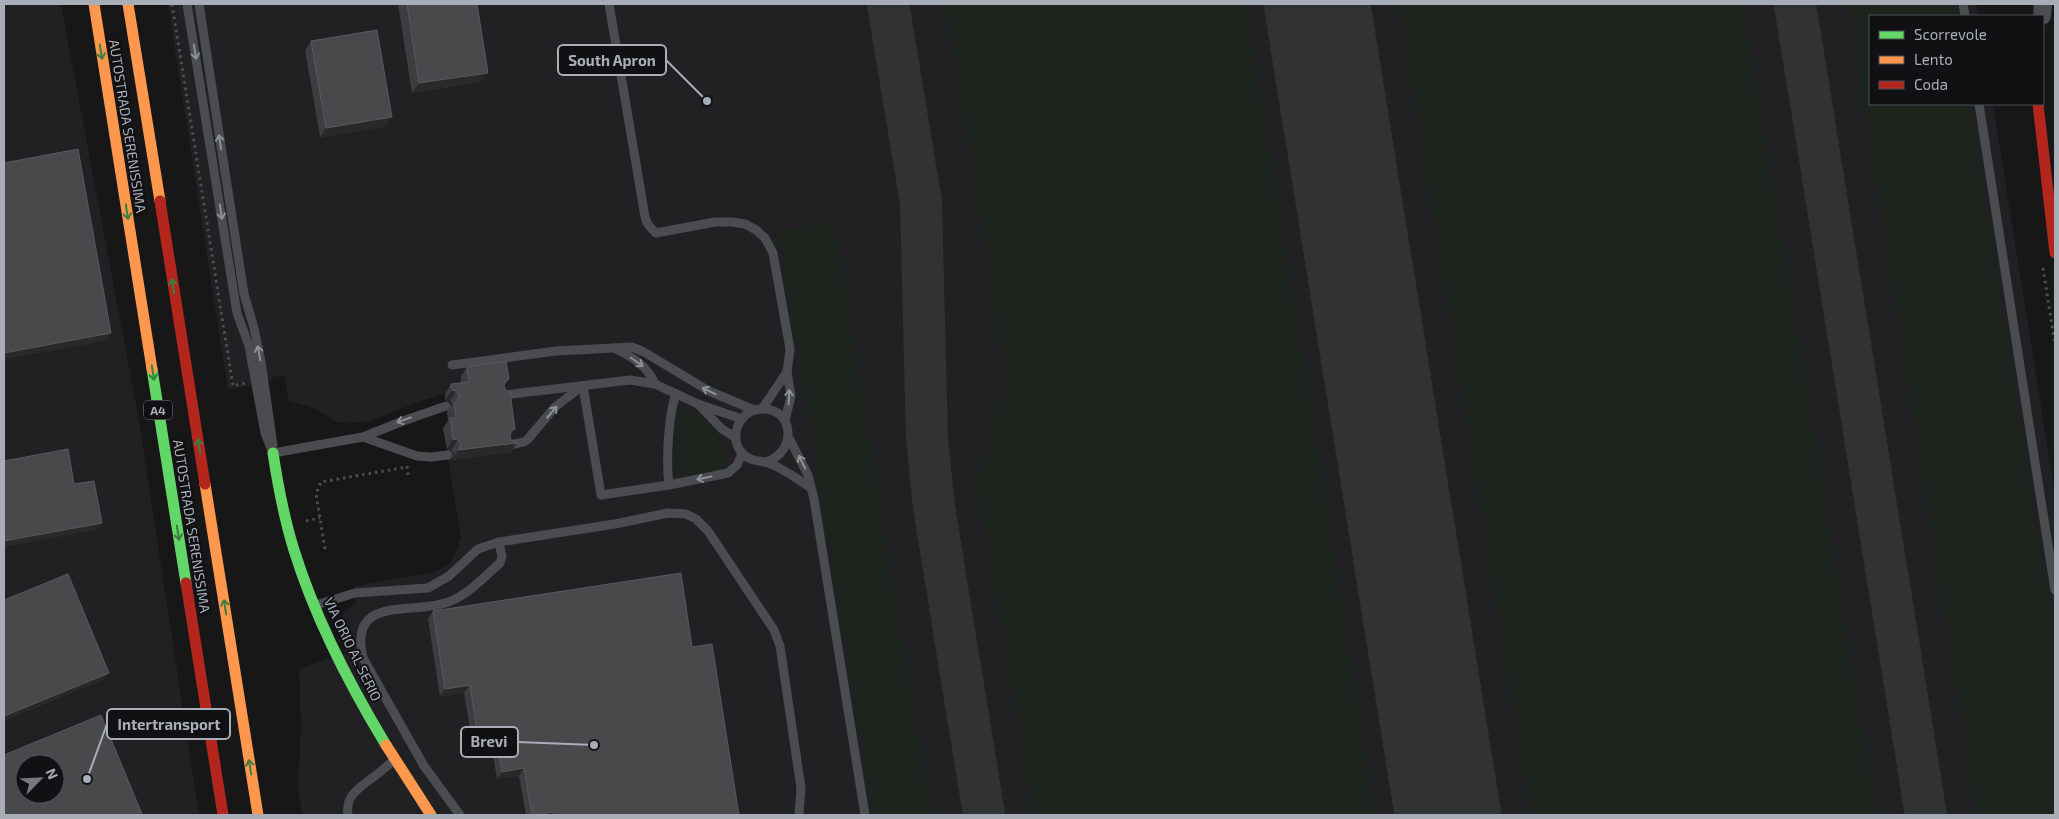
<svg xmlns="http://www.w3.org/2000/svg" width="2059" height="819" font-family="'Exo 2',sans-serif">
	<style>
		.built { fill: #212123; fill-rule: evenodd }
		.green { fill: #1d241e }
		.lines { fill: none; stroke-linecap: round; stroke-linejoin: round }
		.taxiway { stroke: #313233; stroke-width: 42 }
		.runway { stroke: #313233; stroke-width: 106 }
		.path { stroke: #4d4e52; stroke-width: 3; stroke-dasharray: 2.5 4; stroke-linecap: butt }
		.lane { stroke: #4b4c50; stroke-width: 9 }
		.street { stroke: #4b4c50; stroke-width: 18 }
		.fast { stroke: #63d668; stroke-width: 11 }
		.slow { stroke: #ff974d; stroke-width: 11 }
		.jam { stroke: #b3261e; stroke-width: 11 }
		.wall { fill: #3d3d3f }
		.shaded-wall { fill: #29292a }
		.building { fill: #49494c; stroke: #58595d; fill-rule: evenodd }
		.oneway { stroke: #3e7d42 }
		.oneway2 { stroke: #8c9099 }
		.labels { text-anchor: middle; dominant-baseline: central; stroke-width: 4; stroke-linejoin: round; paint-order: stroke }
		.shield { fill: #111113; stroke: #7b7e86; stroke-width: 1 }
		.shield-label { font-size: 12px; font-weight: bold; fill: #a8adb8 }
		.street-label { font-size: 14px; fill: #a8adb8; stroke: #111113 }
		.leader { fill: none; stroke: #a8adb8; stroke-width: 2 }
		.callout-dot { fill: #a8adb8; stroke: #111113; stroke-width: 2 }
		.callout { fill: #111113; stroke: #a8adb8; stroke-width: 2 }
		.callout-label { font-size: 15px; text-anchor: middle; font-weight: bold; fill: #a8adb8 }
	</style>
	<rect width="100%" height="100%" fill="#171717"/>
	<g class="built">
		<path d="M4 4H61L139 421 199 815H4ZM25 764H55V794H25Z"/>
		<path d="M168 4H1976L1978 16H1870V104H1993L2055 495V815H302L298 787 301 727 299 669 346 653 336 627 344 613 356 603 354 586 434 572 448 565 455 555 461 537 443 428 449 427 445 394 427 399 370 421 347 423 337 422 314 408 289 401 284 376 272 377V381L228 390Z"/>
	</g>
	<g class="green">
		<path d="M947 4H1246L1375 815H1034L978 484 1007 380Z"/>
		<path d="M1399 4H1743L1876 815H1531Z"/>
		<path d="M1848 4H1954L1956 16H1870V104H1970L2055 648V815H1977Z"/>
		<path d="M834 221 930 815H874L779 231Z"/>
		<path d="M685 410C707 422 716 426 725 450 727 454 729 461 726 465 720 472 689 475 680 477L676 475 678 414 679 411Z"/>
	</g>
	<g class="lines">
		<g class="taxiway">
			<path d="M888 4 921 203 927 439 934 507 984 815"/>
			<path d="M1795 4 1926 815"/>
			<path d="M1443 787 1453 815"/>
		</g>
		<path class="runway" d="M1317 4 1448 815"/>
		<g class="path">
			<path d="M172 4 233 386 246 383"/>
			<path d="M2043 268 2055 345"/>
			<path d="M407 466 408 475"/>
			<path d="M306 521 320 518"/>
			<path d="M325 549 316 494 321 482 407 467"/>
		</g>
		<g class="lane">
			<path d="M187 4 237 313 249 346 265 433 273 453"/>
			<path d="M199 4 244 294 254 328 261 362 273 445"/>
			<path d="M609 4 644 211C645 221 648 226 656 233L715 222H732L745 224 756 230 765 238 773 253 790 349 787 372 791 396 785 421"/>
			<path d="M1963 4 1965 16"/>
			<path d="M1979 104 2055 590"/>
			<path d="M614 348C632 357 647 365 655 384"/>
			<path d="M452 365 556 351 632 347 644 352 709 391 754 410"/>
			<path d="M583 386 601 495 669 485 728 473 737 465 742 454"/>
			<path d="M503 395 630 380 655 384 698 404 742 419"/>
			<path d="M698 404 722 429 736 438"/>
			<path d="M762 409 787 372"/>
			<path d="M363 437 417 456 431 457 448 455"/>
			<path d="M789 438 808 475 814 499 865 815"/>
			<path d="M509 445 524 442 528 439 555 407 581 387"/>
			<path d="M273 453 363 437 403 421 446 406"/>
			<path d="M766 462C798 452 794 407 761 409 739 410 727 438 743 454 751 462 759 460 768 463 783 468 797 479 811 488"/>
			<path d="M669 485C666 462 668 416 676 394"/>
			<path d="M316 605 355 593 428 588 449 576 478 549 499 542 615 524 668 513 686 514 696 519 708 531 774 630 780 646 801 788 799 815"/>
			<path d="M348 815C345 796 358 789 372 778 380 773 387 766 394 760"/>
			<path d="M460 815 424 766 363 658C348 594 411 616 448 602 468 595 484 577 500 563L502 557 499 542"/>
		</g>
		<path class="street" d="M2042 16 2043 4"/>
		<g class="fast">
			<path d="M152 369 186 583"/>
			<path d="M273 453C278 486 284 518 294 550 315 618 349 684 386 745"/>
		</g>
		<g class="slow">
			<path d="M94 4 152 369"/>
			<path d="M128 4 160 201"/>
			<path d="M205 484 258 815"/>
			<path d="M386 745 431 815"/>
		</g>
		<g class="jam">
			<path d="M2038 104 2055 253"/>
			<path d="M160 201 205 484"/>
			<path d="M186 583 223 815"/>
		</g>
	</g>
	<g class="wall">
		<path d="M398 4H477L481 82 412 93Z"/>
		<path d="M311 41 386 126 320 137 305 50Z"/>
		<path d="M467 367 509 379 504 387 515 429 510 437 511 452 452 460 454 454 451 450 447 449 443 428 448 421 447 412 452 404 450 401 445 400V394L451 384 461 383V376Z"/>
		<path d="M433 611 692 647 739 815H526L519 776 497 779 490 737 472 740 464 693 440 696 428 619Z"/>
	</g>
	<g class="shaded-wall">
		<path d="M488 73 481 82 412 93 419 83Z"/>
		<path d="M392 117 386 126 320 137 326 128Z"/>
		<path d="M111 333 106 341 4 359V353Z"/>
		<path d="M452 390 456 391 450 401 445 400Z"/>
		<path d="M515 429 509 439 511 431Z"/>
		<path d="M453 439 458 440 451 450 447 449Z"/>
		<path d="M517 443 511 452 452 460 458 450Z"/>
		<path d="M102 523 97 530 4 547V541Z"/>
		<path d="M109 673 104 680 4 721V716Z"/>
		<path d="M470 685 464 693 440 696 445 689Z"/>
		<path d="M495 729 490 737 472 740 477 732Z"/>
		<path d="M524 768 519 776 497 779 502 772Z"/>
		<path d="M554 812 552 815H537Z"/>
	</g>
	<g class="building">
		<path d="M407 4H477L488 73 419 83Z"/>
		<path d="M377 30 392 117 326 128 311 41Z"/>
		<path d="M78 149 111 333 4 353V163Z"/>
		<path d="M506 361 509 379 504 382V387L507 391 510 392 515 429 511 431 510 436 511 440 517 443 458 450 461 444 458 440 453 439 450 418H456L454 403 458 400 459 395 456 391 452 390 451 384 469 382 467 367Z"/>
		<path d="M68 449 74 484 94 481 102 523 4 541V461Z"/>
		<path d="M681 573 692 647 712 644 739 815H555L554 812 532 815 524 768 502 772 495 729 477 732 470 685 445 689 433 611Z"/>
		<path d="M68 574 109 673 4 716V600Z"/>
		<path d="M101 715 142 814 139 815H4V755ZM25 764H55V794H25Z"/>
	</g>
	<defs><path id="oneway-shaft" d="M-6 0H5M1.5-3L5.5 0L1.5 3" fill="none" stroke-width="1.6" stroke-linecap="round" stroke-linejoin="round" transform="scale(1.25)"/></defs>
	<g class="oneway">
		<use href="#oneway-shaft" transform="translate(101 52) rotate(81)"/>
		<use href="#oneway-shaft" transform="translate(127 212) rotate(81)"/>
		<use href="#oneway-shaft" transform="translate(173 286) rotate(-99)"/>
		<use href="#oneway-shaft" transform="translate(153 373) rotate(81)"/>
		<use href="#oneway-shaft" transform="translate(199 446) rotate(-99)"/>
		<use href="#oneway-shaft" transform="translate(178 533) rotate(81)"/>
		<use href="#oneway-shaft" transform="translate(225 607) rotate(-99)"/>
		<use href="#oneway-shaft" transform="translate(250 767) rotate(-99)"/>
	</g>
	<g class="oneway2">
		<use href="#oneway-shaft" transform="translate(195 52) rotate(81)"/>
		<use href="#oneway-shaft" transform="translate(220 142) rotate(-99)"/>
		<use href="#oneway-shaft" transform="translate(221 212) rotate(81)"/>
		<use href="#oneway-shaft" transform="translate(259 353) rotate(-101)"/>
		<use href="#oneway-shaft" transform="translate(637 362) rotate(35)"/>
		<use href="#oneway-shaft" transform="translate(709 391) rotate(-154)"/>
		<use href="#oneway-shaft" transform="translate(789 397) rotate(-87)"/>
		<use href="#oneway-shaft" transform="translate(552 412) rotate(-50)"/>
		<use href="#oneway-shaft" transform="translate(404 420) rotate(160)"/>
		<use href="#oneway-shaft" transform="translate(802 462) rotate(-117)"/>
		<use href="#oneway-shaft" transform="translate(704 478) rotate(168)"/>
	</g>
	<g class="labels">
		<rect class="shield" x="144" y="400.5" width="28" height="19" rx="4"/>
		<g class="shield-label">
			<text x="158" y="410">A4</text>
		</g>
		<g class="street-label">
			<text transform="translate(128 126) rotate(81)">AUTOSTRADA SERENISSIMA</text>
			<text transform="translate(192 526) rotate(81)">AUTOSTRADA SERENISSIMA</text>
			<text transform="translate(353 649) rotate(64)">VIA ORIO AL SERIO</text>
		</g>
	</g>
	<path class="leader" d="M707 101L666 60M87 779L107 724M594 745L518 742"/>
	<g class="callout-dot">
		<circle cx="707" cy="101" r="5"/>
		<circle cx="87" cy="779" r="5"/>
		<circle cx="594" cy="745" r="5"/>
	</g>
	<g class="callout">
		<rect x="558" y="45" width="108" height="30" rx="5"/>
		<rect x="107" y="709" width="123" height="30" rx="5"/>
		<rect x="461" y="727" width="57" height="30" rx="5"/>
	</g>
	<g class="callout-label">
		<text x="612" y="66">South Apron</text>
		<text x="169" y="730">Intertransport</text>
		<text x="489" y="747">Brevi</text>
	</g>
	<rect width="2059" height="819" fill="none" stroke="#a8adb8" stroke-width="10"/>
	<rect x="1869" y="15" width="175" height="90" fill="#111113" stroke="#4d4f55"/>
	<rect x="1879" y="31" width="25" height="8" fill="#63d668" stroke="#4d4f55"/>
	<text x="1914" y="40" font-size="15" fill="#a8adb8">Scorrevole</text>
	<rect x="1879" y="56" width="25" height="8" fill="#ff974d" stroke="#4d4f55"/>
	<text x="1914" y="65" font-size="15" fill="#a8adb8">Lento</text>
	<rect x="1879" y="81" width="25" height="8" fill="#b3261e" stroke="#4d4f55"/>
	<text x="1914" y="90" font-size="15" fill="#a8adb8">Coda</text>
	<g transform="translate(40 779) rotate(66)"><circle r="24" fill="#111113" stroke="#4d4f55"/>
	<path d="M0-4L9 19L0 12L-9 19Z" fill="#757880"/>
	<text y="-8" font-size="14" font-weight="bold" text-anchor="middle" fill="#a8adb8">N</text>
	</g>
</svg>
